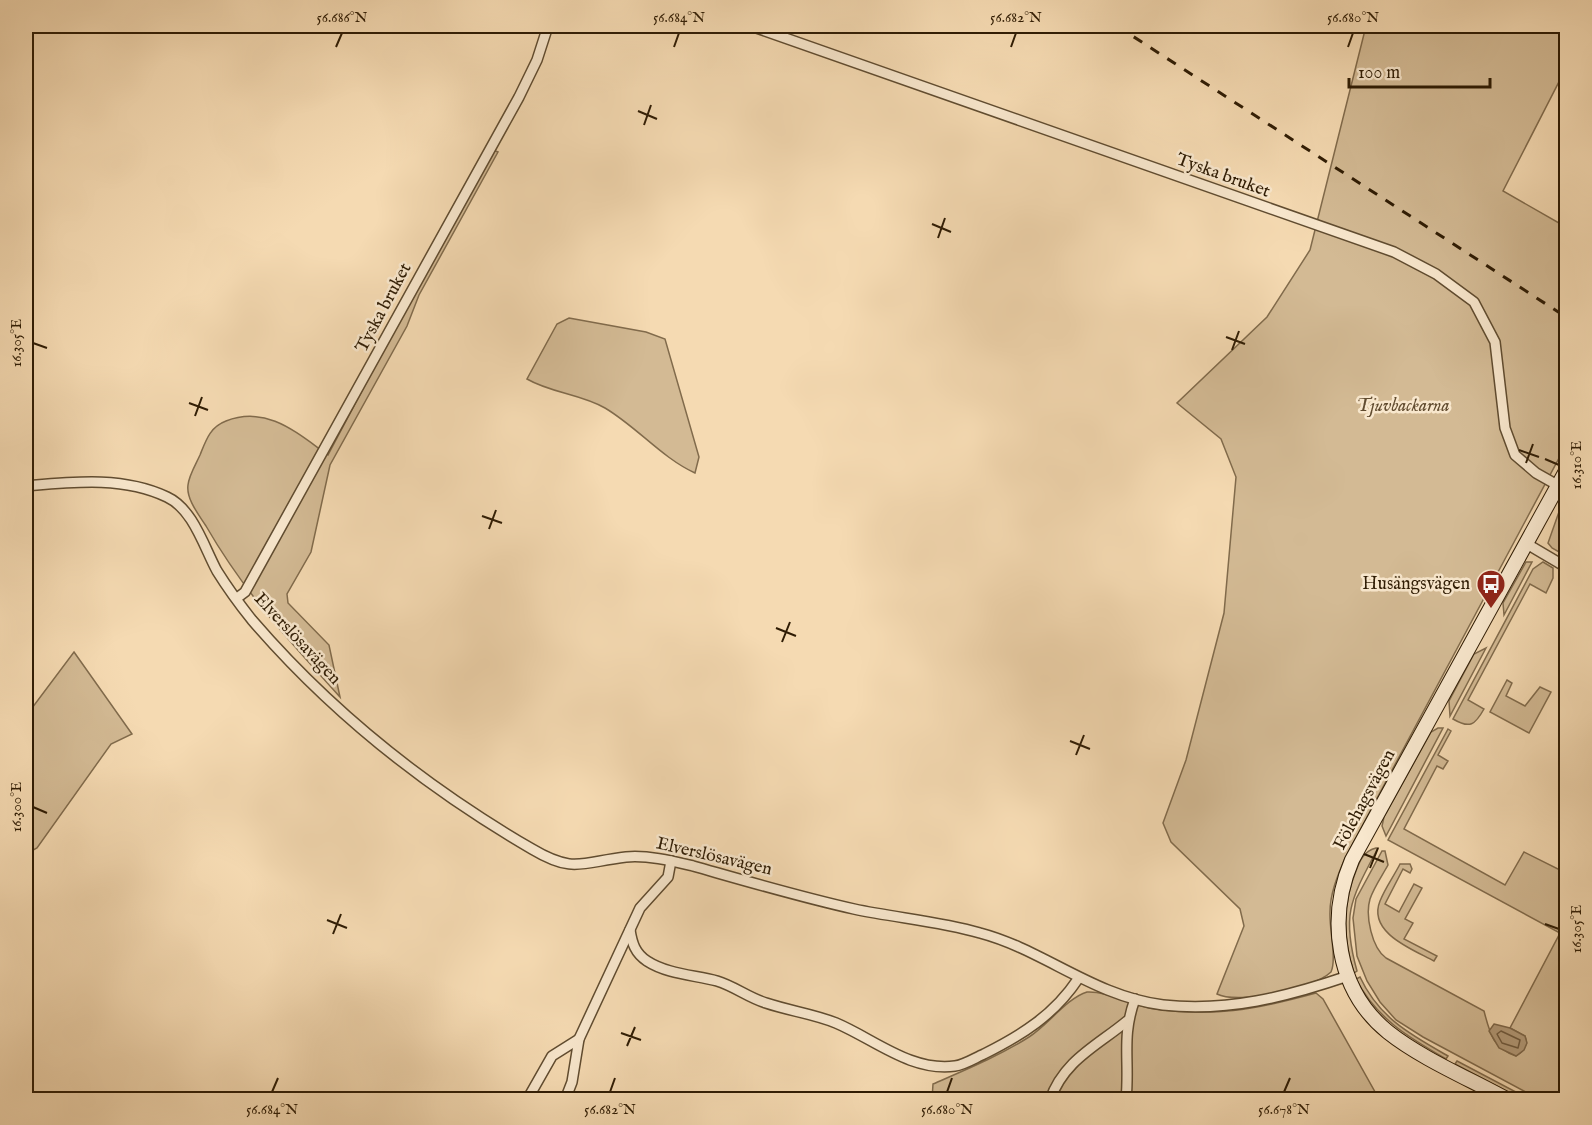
<svg xmlns="http://www.w3.org/2000/svg" width="1592" height="1125" font-family="'IM FELL English',serif">
	<style>
		.green { fill: #d3ba94; stroke: #816b4c; stroke-width: 1.5 }
		.water { fill: #b29977; stroke: #7e6749; stroke-width: 1.5 }
		.lines { fill: none; stroke-linecap: round; stroke-linejoin: round }
		.shore { stroke: #705a3e; stroke-width: 1.5 }
		.street-casing { stroke: #604c30; stroke-width: 12 }
		.secondary-casing { stroke: #2f1c04; stroke-width: 16 }
		.street { stroke: #f8e7cd; stroke-width: 9 }
		.secondary { stroke: #f8e7cd; stroke-width: 14 }
		.rail { stroke: #2f1c04; stroke-width: 3; stroke-dasharray: 10 10; stroke-linecap: butt }
		.ticks { fill: none; stroke: #2f1c04; stroke-width: 2 }
		.labels { text-anchor: middle; dominant-baseline: central; stroke-width: 5; stroke-linejoin: round; paint-order: stroke }
		.street-label { font-size: 18px; fill: #2f1c04; stroke: #f8e7cd }
		.park-label { font-size: 18px; font-style: italic; fill: #604b2f; stroke: #f8e7cd }
		.poi-label { font-size: 18px; fill: #2f1c04; stroke: #f8e7cd; text-anchor: end }
		.neatline { fill: none; stroke: #2f1c04; stroke-width: 2 }
		.ticks-label { font-size: 15px; text-anchor: middle; fill: #2f1c04 }
	</style>
	<rect width="100%" height="100%" fill="#f5dab2"/>
	<filter id="stains"><feTurbulence type="fractalNoise" baseFrequency=".00333" numOctaves="4"/><feColorMatrix values="0 0 0 0 .2 0 0 0 0 .09 0 0 0 0 .02 0 0 0 .5 -.17"/></filter>
	<radialGradient id="worn" r=".72"><stop offset=".6" stop-color="#630" stop-opacity="0"/><stop offset="1" stop-color="#630" stop-opacity=".3"/></radialGradient>
	<g class="green">
		<path d="M1366 26H1566V68L1503 191 1566 227V445L1345 858C1338 875 1330 893 1330 912 1329 929 1337 959 1331 972 1313 989 1238 1005 1217 994L1244 926 1240 909 1171 842 1163 823 1186 760 1224 613 1236 477 1221 439 1177 403 1267 317 1310 250Z"/>
		<path d="M490 149 498 152 419 295 407 326 330 465 311 552 287 594 288 603 329 645 340 697C289 641 244 592 206 526 199 515 186 499 188 485 189 475 196 464 200 455 206 440 210 427 226 421 267 405 297 433 328 455Z"/>
		<path d="M569 318 646 332 665 339 699 457 695 473C662 458 637 427 605 408 581 394 551 393 527 379L557 324Z"/>
		<path d="M1566 492V556L1552 548 1548 543Z"/>
		<path d="M1526 562H1532L1504 615 1503 603Z"/>
		<path d="M1543 562 1553 568V578L1546 593 1530 584 1468 700 1484 709C1475 725 1470 729 1453 719L1533 569Z"/>
		<path d="M1486 648 1450 716 1449 701 1474 654Z"/>
		<path d="M74 652 132 734 111 744 37 848 26 854V716Z"/>
		<path d="M1507 680 1512 683 1506 696 1525 706 1540 687 1551 692 1529 733 1490 712Z"/>
		<path d="M1438 728H1443L1386 836 1382 826 1384 817 1431 732Z"/>
		<path d="M1448 729 1451 731 1438 755 1448 761 1443 769 1437 766 1404 829 1505 885 1524 852 1566 873V1099H1539L1423 1037 1396 1020 1380 1002 1367 981 1357 956 1353 918 1356 899 1382 851H1385L1388 865C1382 876 1374 887 1370 899 1365 916 1372 948 1386 958L1484 1011C1490 1034 1493 1048 1516 1056 1525 1051 1528 1045 1525 1036L1510 1028 1560 933 1388 840Z"/>
		<path d="M1376 848H1378C1351 899 1341 914 1357 971L1354 973C1343 939 1342 905 1356 871 1360 860 1364 851 1376 848Z"/>
		<path d="M1400 864H1410L1412 869 1410 873 1403 869 1385 904 1399 912 1414 884 1422 888 1405 919 1413 923 1404 939 1437 956 1434 961C1414 950 1367 933 1380 901 1385 888 1394 876 1400 864Z"/>
		<path d="M1360 977C1379 1018 1411 1035 1448 1056L1446 1059C1408 1037 1377 1019 1356 979Z"/>
		<path d="M1087 992C1107 991 1128 1004 1149 1008 1213 1018 1254 1010 1316 993L1323 999 1379 1099 932 1100 933 1084C965 1070 999 1056 1029 1037 1048 1025 1067 998 1087 992Z"/>
		<path d="M1457 1061 1529 1099H1521L1455 1064Z"/>
	</g>
	<path class="water" d="M1494 1024 1510 1028 1525 1036 1527 1043 1524 1050 1516 1056 1499 1048 1489 1031Z"/>
	<g class="lines">
		<path class="shore" d="M1501 1031 1520 1040 1518 1048 1502 1043 1497 1034Z"/>
		<g class="street-casing">
			<g id="street">
				<path d="M751 26 1394 252 1436 274 1474 302 1495 342 1505 428 1515 455 1536 473 1559 486"/>
				<path d="M26 486C72 482 123 476 167 497 193 509 204 547 217 571 227 587 240 605 252 620 332 713 427 788 532 849 574 874 582 862 626 857 648 855 672 861 693 866 746 881 800 897 854 909 896 918 939 921 980 933 1044 950 1093 996 1163 1005 1228 1012 1286 997 1348 976"/>
				<path d="M1527 544 1566 567"/>
				<path d="M237 598 245 592 519 97 537 60 548 26"/>
				<path d="M630 930C632 943 635 953 647 961 667 974 694 975 717 981 734 986 749 998 766 1003 790 1011 814 1014 836 1023 874 1039 911 1072 955 1066 964 1065 975 1058 984 1054 1022 1035 1054 1015 1078 979"/>
				<path d="M527 1100 552 1056 579 1039"/>
				<path d="M565 1100 572 1082 579 1039 640 908 668 877 671 861"/>
				<path d="M1050 1100C1064 1060 1097 1046 1127 1021"/>
				<path d="M1126 1100C1130 1061 1121 1037 1135 999"/>
			</g>
		</g>
		<g class="secondary-casing">
			<path id="secondary" d="M1508 1100C1470 1079 1422 1059 1388 1032 1336 990 1327 918 1352 860L1566 471"/>
		</g>
		<use href="#street" class="street"/>
		<use href="#secondary" class="secondary"/>
		<path class="rail" d="M1117 26 1566 317"/>
	</g>
	<path class="ticks" d="M336 47 342 33M674 47 679 33M1011 47 1016 33M1348 47 1353 33M638 111 657 119M644 125 651 105M932 224 951 232M938 238 945 218M1226 337 1245 344M33 343 47 348M1232 350 1239 331M189 403 208 410M195 416 202 397M1519 450 1539 457M1545 459 1559 465M1526 463 1533 444M482 516 502 523M489 529 496 510M776 628 796 636M782 642 790 622M1070 741 1090 749M1076 755 1084 735M33 807 47 813M1364 854 1384 862M1370 868 1378 848M327 920 347 928M1545 924 1559 929M333 934 341 914M621 1033 641 1040M627 1046 635 1027M272 1092 278 1078M610 1092 615 1078M947 1092 952 1078M1284 1092 1290 1078"/>
	<defs>
		<g id="bus-pin" transform="scale(1.5)"><path d="M0 17L-7.5 6A9.5 9.5 0 1 1 7.5 6Z" fill="#8f2418" stroke="#f8e7cd"/><path d="M-5-6H5V4H4V6H2V4H-2V6H-4V4H-5ZM-3.5-4V0h7V-4ZM-3.5 1.2v1.5H-2V1.2ZM2 1.2v1.5H3.5V1.2Z" fill="#fff"/></g>
	</defs>
	<g fill-rule="evenodd">
		<use href="#bus-pin" x="1491" y="584"/>
	</g>
	<g class="labels">
		<g class="street-label">
			<text transform="translate(1223 176) rotate(20)">Tyska bruket</text>
			<text transform="translate(384 308) rotate(-62)">Tyska bruket</text>
			<text transform="translate(297 639) rotate(47)">Elverslösavägen</text>
			<text transform="translate(1365 800) rotate(-62)">Fölehagsvägen</text>
			<text transform="translate(714 857) rotate(13)">Elverslösavägen</text>
		</g>
		<g class="park-label">
			<text x="1403" y="406">Tjuvbackarna</text>
		</g>
		<g class="poi-label">
			<text x="1470" y="584">Husängsvägen</text>
		</g>
	</g>
	<rect width="1592" height="1125" fill="none" stroke="#f5dab2" stroke-width="66"/>
	<path d="M1349 78v9h141v-9" fill="none" stroke="#2f1c04" stroke-width="3"/>
	<text x="1358" y="78" font-size="18" fill="#2f1c04" stroke="#f8e7cd" stroke-width="4.5" paint-order="stroke">100 m</text>
	<rect x="33" y="33" width="1526" height="1059" class="neatline"/>
	<g class="ticks-label">
		<text x="342" y="22">56.686°N</text>
		<text x="679" y="22">56.684°N</text>
		<text x="1016" y="22">56.682°N</text>
		<text x="1353" y="22">56.680°N</text>
		<text transform="translate(16 343) rotate(-90)" y="5">16.305°E</text>
		<text transform="translate(1576 465) rotate(-90)" y="5">16.310°E</text>
		<text transform="translate(16 807) rotate(-90)" y="5">16.300°E</text>
		<text transform="translate(1576 929) rotate(-90)" y="5">16.305°E</text>
		<text x="272" y="1114">56.684°N</text>
		<text x="610" y="1114">56.682°N</text>
		<text x="947" y="1114">56.680°N</text>
		<text x="1284" y="1114">56.678°N</text>
	</g>
	<rect width="100%" height="100%" filter="url(#stains)"/>
	<rect width="100%" height="100%" fill="url(#worn)"/>
</svg>
